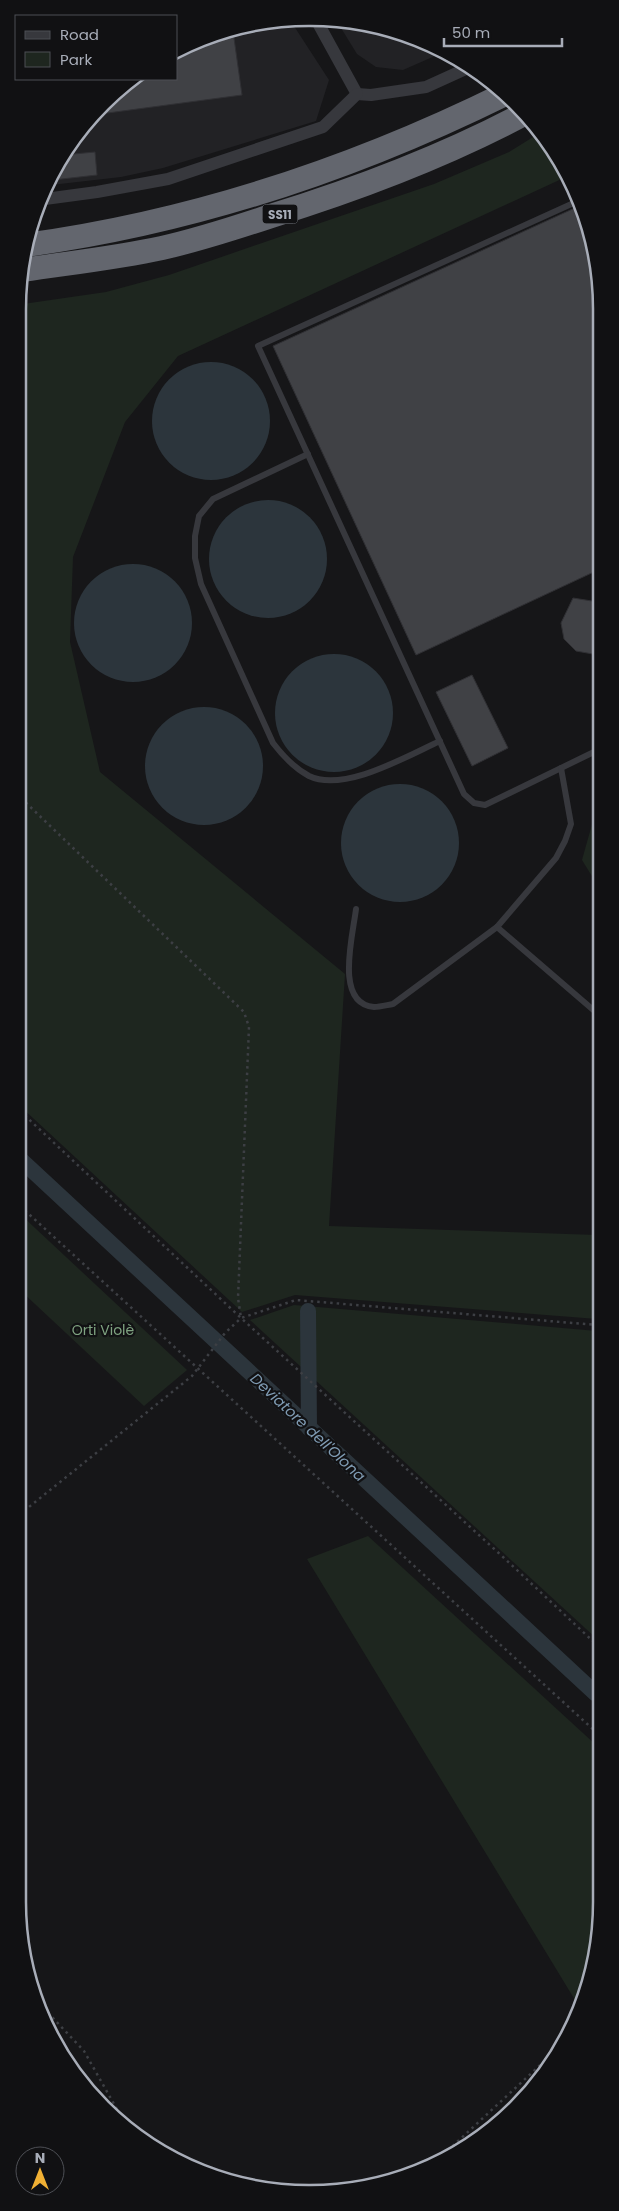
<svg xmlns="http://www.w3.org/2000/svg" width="619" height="2211" font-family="Poppins,sans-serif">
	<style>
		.built { fill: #222225 }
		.green { fill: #1e261f }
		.water { fill: #2c353c }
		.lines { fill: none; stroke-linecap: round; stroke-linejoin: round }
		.canal { stroke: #2c353c; stroke-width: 16 }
		.building { fill: #404145; stroke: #303034 }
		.path { stroke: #3d3f44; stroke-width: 2.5; stroke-dasharray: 2.5 4; stroke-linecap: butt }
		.lane { stroke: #37383d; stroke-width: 6 }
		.street { stroke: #37383d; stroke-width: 12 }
		.highway { stroke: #63666e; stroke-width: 24 }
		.labels { text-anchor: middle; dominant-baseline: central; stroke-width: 4.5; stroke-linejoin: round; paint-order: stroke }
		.shield { fill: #111113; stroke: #7b7e86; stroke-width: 1 }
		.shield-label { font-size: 12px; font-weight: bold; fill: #a8adb8 }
		.park-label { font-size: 14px; fill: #7fa381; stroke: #111113 }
		.water-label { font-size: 15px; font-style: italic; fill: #7f9bb3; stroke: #111113 }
		.rim { fill: none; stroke: #a8adb8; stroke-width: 2.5 }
	</style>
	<rect width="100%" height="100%" fill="#161618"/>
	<g class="built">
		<path d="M252 23H292L329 80 316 121 163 168 121 177 51 185 67 148 135 79H176V55Z"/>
		<path d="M338 23H366L444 52 403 70 376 67 357 54Z"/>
	</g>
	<g class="green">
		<path d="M538 134 568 176 178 356 125 422 73 557 70 642 100 772 345 974 329 1226 597 1235V1319L295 1295 242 1312 20 1106 23 304 106 292 169 275 434 184 509 152Z"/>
		<path d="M598 803V886L582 860Z"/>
		<path d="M20 1214 187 1370 144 1406 20 1290Z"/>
		<path d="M294 1305 597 1331V1639L250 1320Z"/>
		<path d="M368 1536 596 1745V1958L578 2005 307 1559Z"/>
	</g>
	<g class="water">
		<circle cx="211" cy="421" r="59"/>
		<circle cx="268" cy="559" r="59"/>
		<circle cx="133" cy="623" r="59"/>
		<circle cx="334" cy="713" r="59"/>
		<circle cx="204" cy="766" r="59"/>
		<circle cx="400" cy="843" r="59"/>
	</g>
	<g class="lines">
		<g class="canal">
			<path d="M20 1159 596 1694"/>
			<path d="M308 1311 309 1428"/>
		</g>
	</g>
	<g class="building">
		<path d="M233 31 242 95 100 114 135 79H176V55Z"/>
		<path d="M95 152 97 175 53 180 63 155Z"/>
		<path d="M577 207 584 223 599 272 598 570 416 655 273 346Z"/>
		<path d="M573 598 598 602V651L593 654 576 651 564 639 561 623Z"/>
		<path d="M472 675 508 748 472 766 436 692Z"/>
	</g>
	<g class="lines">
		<g class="path">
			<path d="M21 798 244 1012 249 1027 238 1298 241 1318 296 1300 597 1325"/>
			<path d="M20 1111 241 1318 503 1557 597 1645"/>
			<path d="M20 1206 596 1732"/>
			<path d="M19 1515 192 1376 225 1333 241 1318"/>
			<path d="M40 2014 52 2017 84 2051 123 2120"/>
			<path d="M443 2155 564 2043"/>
		</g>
		<g class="lane">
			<path d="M578 201 258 346 464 794 474 803 485 805 598 750"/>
			<path d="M308 454 213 499 199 516 195 536V558L201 584 273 743C283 756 294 768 309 776 344 793 407 756 440 741"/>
			<path d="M356 909C353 935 334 1004 374 1007 380 1007 387 1005 393 1004L497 927 556 858 565 841 571 824 561 768"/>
			<path d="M497 927 598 1014"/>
		</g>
		<g class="street">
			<path d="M318 23 357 94 371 95 426 87 470 67"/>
			<path d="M45 199 97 192 168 179 323 127 357 94"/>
		</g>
		<g class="highway">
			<path d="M26 245C194 222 353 169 505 94"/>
			<path d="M23 270C69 263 116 258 162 248 198 240 235 228 271 216 358 189 443 157 524 114"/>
		</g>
	</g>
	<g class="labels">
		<rect class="shield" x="262.5" y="204.5" width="35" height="19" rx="4"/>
		<g class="shield-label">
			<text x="280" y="214">SS11</text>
		</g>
		<g class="park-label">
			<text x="103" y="1330">Orti Violè</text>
		</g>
		<g class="water-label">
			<text transform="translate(308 1427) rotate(43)">Deviatore dell'Olona</text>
		</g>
	</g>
	<path d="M0 0H619V2211H0ZM309 26H310A283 283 0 0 1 593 309V1902A283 283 0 0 1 310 2185H309A283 283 0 0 1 26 1902V309A283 283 0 0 1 309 26Z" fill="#111113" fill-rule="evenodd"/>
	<path class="rim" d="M309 26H310A283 283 0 0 1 593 309V1902A283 283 0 0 1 310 2185H309A283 283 0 0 1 26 1902V309A283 283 0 0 1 309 26Z"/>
	<rect x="15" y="15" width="162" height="65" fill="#111113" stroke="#4d4f55"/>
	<rect x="25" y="31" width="25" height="8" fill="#37383d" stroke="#4d4f55"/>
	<text x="60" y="40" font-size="15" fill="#a8adb8">Road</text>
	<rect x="25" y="52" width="25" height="15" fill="#1e261f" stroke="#4d4f55"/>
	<text x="60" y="65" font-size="15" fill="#a8adb8">Park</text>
	<g transform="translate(40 2171)"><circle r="24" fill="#111113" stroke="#4d4f55"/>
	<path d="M0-4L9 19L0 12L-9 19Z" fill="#f2b134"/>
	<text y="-8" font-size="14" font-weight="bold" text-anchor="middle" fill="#a8adb8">N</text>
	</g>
	<path d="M444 38v8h118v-8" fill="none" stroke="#a8adb8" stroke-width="2.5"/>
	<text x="452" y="38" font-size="15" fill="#a8adb8" stroke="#111113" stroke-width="4" paint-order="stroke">50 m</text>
</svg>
